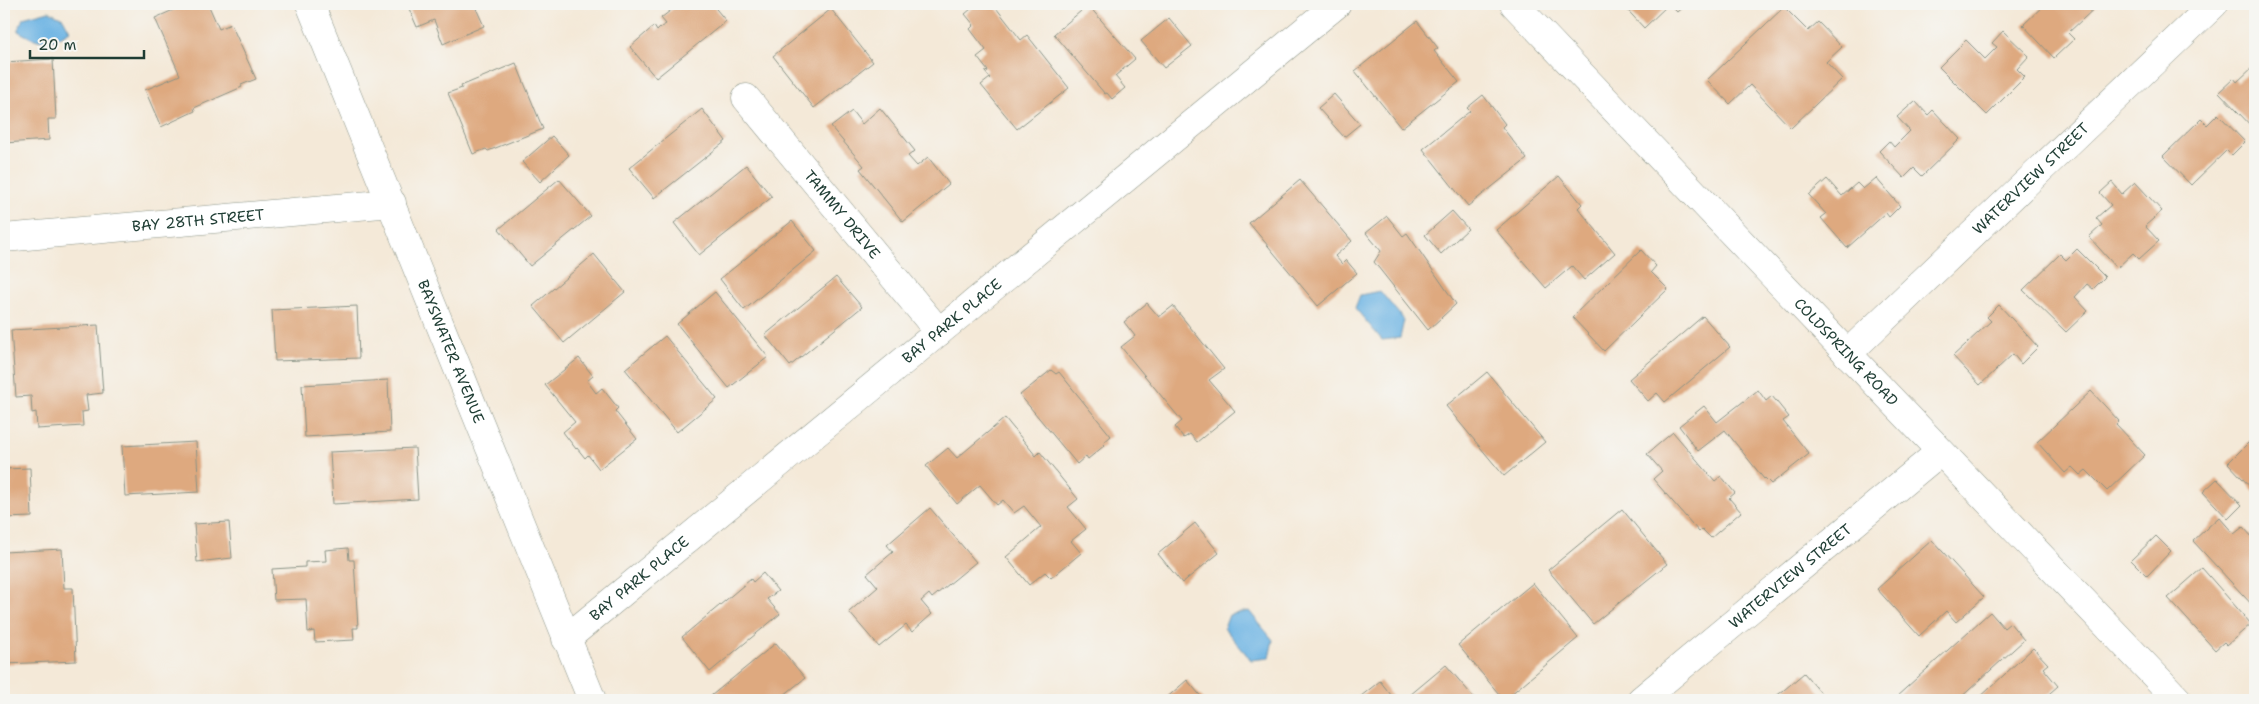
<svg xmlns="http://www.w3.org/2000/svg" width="2259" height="704" font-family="'Shantell Sans',sans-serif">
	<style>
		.water { fill: #6cb3e3; stroke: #46788c }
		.building { fill: #dea97f }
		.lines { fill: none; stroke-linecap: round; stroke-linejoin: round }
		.minor-casing { stroke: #8a9386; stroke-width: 29 }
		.minor { stroke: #fff; stroke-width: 28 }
		.labels { text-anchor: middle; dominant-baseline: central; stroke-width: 4; stroke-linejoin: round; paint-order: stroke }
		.street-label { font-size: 15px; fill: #1f3d34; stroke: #f6f6f2 }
	</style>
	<rect width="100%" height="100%" fill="#f6f6f2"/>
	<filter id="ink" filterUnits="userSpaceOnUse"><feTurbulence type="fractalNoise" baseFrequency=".02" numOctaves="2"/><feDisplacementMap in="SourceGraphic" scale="10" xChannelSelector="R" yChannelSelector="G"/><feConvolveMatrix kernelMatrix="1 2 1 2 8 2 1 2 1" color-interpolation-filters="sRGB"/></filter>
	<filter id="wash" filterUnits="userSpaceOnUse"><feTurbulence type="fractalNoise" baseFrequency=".0096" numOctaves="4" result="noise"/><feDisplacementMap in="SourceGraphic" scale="20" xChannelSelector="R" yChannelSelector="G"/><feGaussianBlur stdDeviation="1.12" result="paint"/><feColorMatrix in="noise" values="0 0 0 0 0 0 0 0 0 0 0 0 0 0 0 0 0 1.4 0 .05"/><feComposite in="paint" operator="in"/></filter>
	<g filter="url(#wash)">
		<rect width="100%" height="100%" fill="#f4e9d8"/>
		<g class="water">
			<path d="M49 11 63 18 70 31C48 45 39 43 18 31L23 18Z"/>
			<path d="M1380 291 1404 320 1400 338 1382 340 1355 308 1360 295Z"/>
			<path d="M1249 611 1273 640 1269 658 1251 660 1224 628 1229 615Z"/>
		</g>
		<g id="blocks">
			<g class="building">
				<path d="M187 4H208L219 29 231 24 256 79 241 85 242 87 194 108 195 111 161 127 145 90 180 75 155 18Z"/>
				<path d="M407 4H474L484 26 443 44 434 20 417 27Z"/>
				<path d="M679 4H712L726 21 656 78 630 47 654 26 657 31 661 27 666 24 661 18Z"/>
				<path d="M977 4H993L1021 40 1027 35 1069 88 1017 129 981 85 990 78 985 72 988 71 977 57 986 50 970 29 974 25 965 14Z"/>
				<path d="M1622 4H1686L1677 12 1669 4 1644 28Z"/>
				<path d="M2045 4H2099L2068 33 2074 39 2054 58 2023 25Z"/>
				<path d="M1088 5 1135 59 1115 76 1125 88 1112 99 1107 93 1105 94 1054 34Z"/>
				<path d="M1784 7 1808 31 1818 22 1842 47 1826 62 1842 79 1791 128 1750 85 1730 104 1707 80Z"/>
				<path d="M831 9 873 62 814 108 773 56Z"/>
				<path d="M1169 18 1192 46 1164 68 1141 41Z"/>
				<path d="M1417 21 1438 48 1434 51 1459 82 1401 128 1355 71Z"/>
				<path d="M2003 31 2029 56 2017 69 2025 77 1987 115 1939 67 1966 40 1985 59 1997 47 1992 43Z"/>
				<path d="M53 59 56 119H48L49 140 4 143V62Z"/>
				<path d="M516 63 543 129 488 151 486 149 473 154 448 93 462 88 461 86Z"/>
				<path d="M2255 65V130L2219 92 2234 78 2237 82Z"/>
				<path d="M1334 94 1360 124 1344 137 1318 108Z"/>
				<path d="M1483 95 1505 124 1502 127 1527 159 1468 206 1423 149 1470 111 1467 108Z"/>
				<path d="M1915 101 1928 115 1933 110 1960 139 1922 176 1914 168 1904 178 1879 151 1889 141 1894 147 1910 131 1897 117Z"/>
				<path d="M880 108 915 151 908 156 917 166 928 157 949 184 903 222 860 169 864 166 831 127 852 111 862 124Z"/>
				<path d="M702 109 726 141 654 198 629 168Z"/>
				<path d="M2218 114 2245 142 2232 155 2227 150 2191 185 2163 156 2201 119 2207 125Z"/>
				<path d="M552 136 569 155 540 182 522 162Z"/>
				<path d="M746 165 772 197 699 255 674 223Z"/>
				<path d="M1559 176 1582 204 1578 208 1615 253 1584 280 1572 266 1546 288 1496 230Z"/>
				<path d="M1876 178 1900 206 1889 217 1886 213 1847 248 1821 218 1826 214 1809 195 1827 179 1842 196 1857 183 1863 189Z"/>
				<path d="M559 179 591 216 530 266 499 229Z"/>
				<path d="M1300 180 1352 241 1335 256 1342 264 1346 260 1357 273 1318 306 1249 223Z"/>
				<path d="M2112 182 2122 194 2135 182 2162 211 2145 226 2159 241 2139 259 2133 253 2117 268 2089 237 2102 225 2096 218 2111 205 2100 193Z"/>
				<path d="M1452 211 1468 229 1441 254 1425 235Z"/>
				<path d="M1387 216 1403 236 1407 233 1456 304 1428 330 1374 262 1381 251 1366 233Z"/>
				<path d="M792 221 816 251 744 310 720 279Z"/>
				<path d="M2077 249 2105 277 2093 289 2087 284 2075 297 2088 311 2066 332 2023 290 2060 254 2066 260Z"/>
				<path d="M1641 250 1656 266 1651 272 1668 289 1604 351 1572 317Z"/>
				<path d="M594 254 625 292 564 343 533 306Z"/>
				<path d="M836 277 862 307 790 366 765 335Z"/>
				<path d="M715 292 768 357 729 388 677 324Z"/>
				<path d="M1147 303 1159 317 1173 306 1224 369 1209 380 1235 411 1197 442 1190 434 1184 438 1175 427 1182 421 1121 347 1135 336 1124 322Z"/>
				<path d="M1999 305 2038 347 2021 364 2013 354 1980 385 1953 356 1991 321 1987 317Z"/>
				<path d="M357 306 359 358 275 361 272 310Z"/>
				<path d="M1703 316 1730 347 1665 402 1657 393 1648 401 1629 379Z"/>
				<path d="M98 325 103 393 86 395 88 411 82 412 83 426 37 429 36 412 32 413 31 396 16 397 11 330Z"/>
				<path d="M665 336 717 399 677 432 625 369Z"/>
				<path d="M579 358 593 376 587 381 596 393 602 388 618 408 615 411 637 439 599 469 588 455 585 458 577 448 576 449 563 432 575 422 545 385Z"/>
				<path d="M1051 370 1056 374 1059 372 1111 436 1103 443 1105 445 1088 459 1086 456 1077 464 1020 395Z"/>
				<path d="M1487 372 1545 442 1504 476 1446 406Z"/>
				<path d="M388 380 390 432 305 437 302 385Z"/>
				<path d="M1758 390 1766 401 1772 396 1789 417 1783 421 1809 454 1771 484 1765 478 1764 479 1725 430 1698 451 1679 426 1704 406 1717 422Z"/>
				<path d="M2091 391 2119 421 2116 424 2145 455 2107 491 2086 470 2080 475 2072 467 2065 473 2037 442Z"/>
				<path d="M1005 418 1036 456 1040 452 1078 499 1068 507 1086 529 1071 541 1081 553 1051 578 1045 572 1029 585 1006 557 1041 527 1024 506 1014 513 1003 500 997 505 980 485 957 504 926 466 948 448 957 458Z"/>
				<path d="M1673 432 1715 481 1721 476 1735 493 1729 498 1741 512 1711 538 1702 529 1699 532 1653 479 1662 471 1647 454Z"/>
				<path d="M2255 436V492L2228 463Z"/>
				<path d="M196 442 199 492 125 496 122 446Z"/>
				<path d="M415 448 418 499 333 504 330 452Z"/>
				<path d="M30 468 32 517 4 518V469Z"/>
				<path d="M2217 479 2242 505 2228 519 2203 492Z"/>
				<path d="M930 508 976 562 932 598 929 594 921 601 932 614 912 632 906 625 879 647 849 612 878 587 867 574 893 552 887 545Z"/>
				<path d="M1622 509 1667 564 1593 624 1548 570Z"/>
				<path d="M2219 517 2234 534 2243 527 2255 540V608L2193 541Z"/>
				<path d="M229 522 232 558 197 562 194 524Z"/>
				<path d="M1195 523 1219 553 1182 583 1158 554Z"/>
				<path d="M2156 536 2171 551 2147 576 2131 560Z"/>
				<path d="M1932 540 1984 597 1956 622 1946 611 1919 636 1877 589Z"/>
				<path d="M348 548 349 560H354L358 628H353L354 640 315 642 314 631 308 632 306 599 274 600 272 569 305 567V562L326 561 325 550Z"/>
				<path d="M62 549 64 588H73L76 661 4 664V552Z"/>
				<path d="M2202 568 2251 624 2227 645 2224 642 2215 650 2168 598Z"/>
				<path d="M763 573 778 591 767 599 780 614 710 672 682 637 751 579 753 582Z"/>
				<path d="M1533 583 1578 638 1504 700 1458 645Z"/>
				<path d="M1990 612 2004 628 2010 623 2024 640 1958 700H1899L1896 697Z"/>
				<path d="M776 643 805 678 778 700H706Z"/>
				<path d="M2033 648 2048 664 2043 668 2058 686 2042 700H1977Z"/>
				<path d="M1446 665 1476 700H1404Z"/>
				<path d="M1804 673 1827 700H1771L1784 690Z"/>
				<path d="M1187 680 1204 700H1164Z"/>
				<path d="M1380 681 1395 700H1356Z"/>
			</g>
		</g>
	</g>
	<g filter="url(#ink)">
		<use href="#blocks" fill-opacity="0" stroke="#8a9386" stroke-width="1"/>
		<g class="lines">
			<g class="minor-casing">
				<g id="minor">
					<path id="s1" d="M310 4 592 700"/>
					<path id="s2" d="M1514 4 2178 700"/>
					<path id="s3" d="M746 98 939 332"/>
					<path id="s4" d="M4 238 392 203"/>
					<path id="s5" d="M1847 354 2214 4"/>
					<path id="s6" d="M566 639 1337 4"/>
					<path id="s7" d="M1641 700 1940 452"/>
				</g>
			</g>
			<use href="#minor" class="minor"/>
		</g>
	</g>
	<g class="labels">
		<g class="street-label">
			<text stroke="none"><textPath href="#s5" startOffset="254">WATERVIEW STREET</textPath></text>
			<text stroke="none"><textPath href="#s3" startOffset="151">TAMMY DRIVE</textPath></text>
			<text stroke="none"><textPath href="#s4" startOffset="195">BAY 28TH STREET</textPath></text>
			<text stroke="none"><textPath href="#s6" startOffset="500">BAY PARK PLACE</textPath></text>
			<text stroke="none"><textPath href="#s1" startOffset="375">BAYSWATER AVENUE</textPath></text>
			<text stroke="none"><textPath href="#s2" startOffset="481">COLDSPRING ROAD</textPath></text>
			<text stroke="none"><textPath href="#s7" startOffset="194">WATERVIEW STREET</textPath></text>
			<text stroke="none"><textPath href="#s6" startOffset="95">BAY PARK PLACE</textPath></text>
		</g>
	</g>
	<rect width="2259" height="704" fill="none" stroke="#f6f6f2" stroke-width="20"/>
	<path d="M30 50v8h114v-8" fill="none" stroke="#1f3d34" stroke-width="2.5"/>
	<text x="38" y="50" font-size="15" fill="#1f3d34" stroke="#f6f6f2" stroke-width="4" paint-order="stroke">20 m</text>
</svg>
